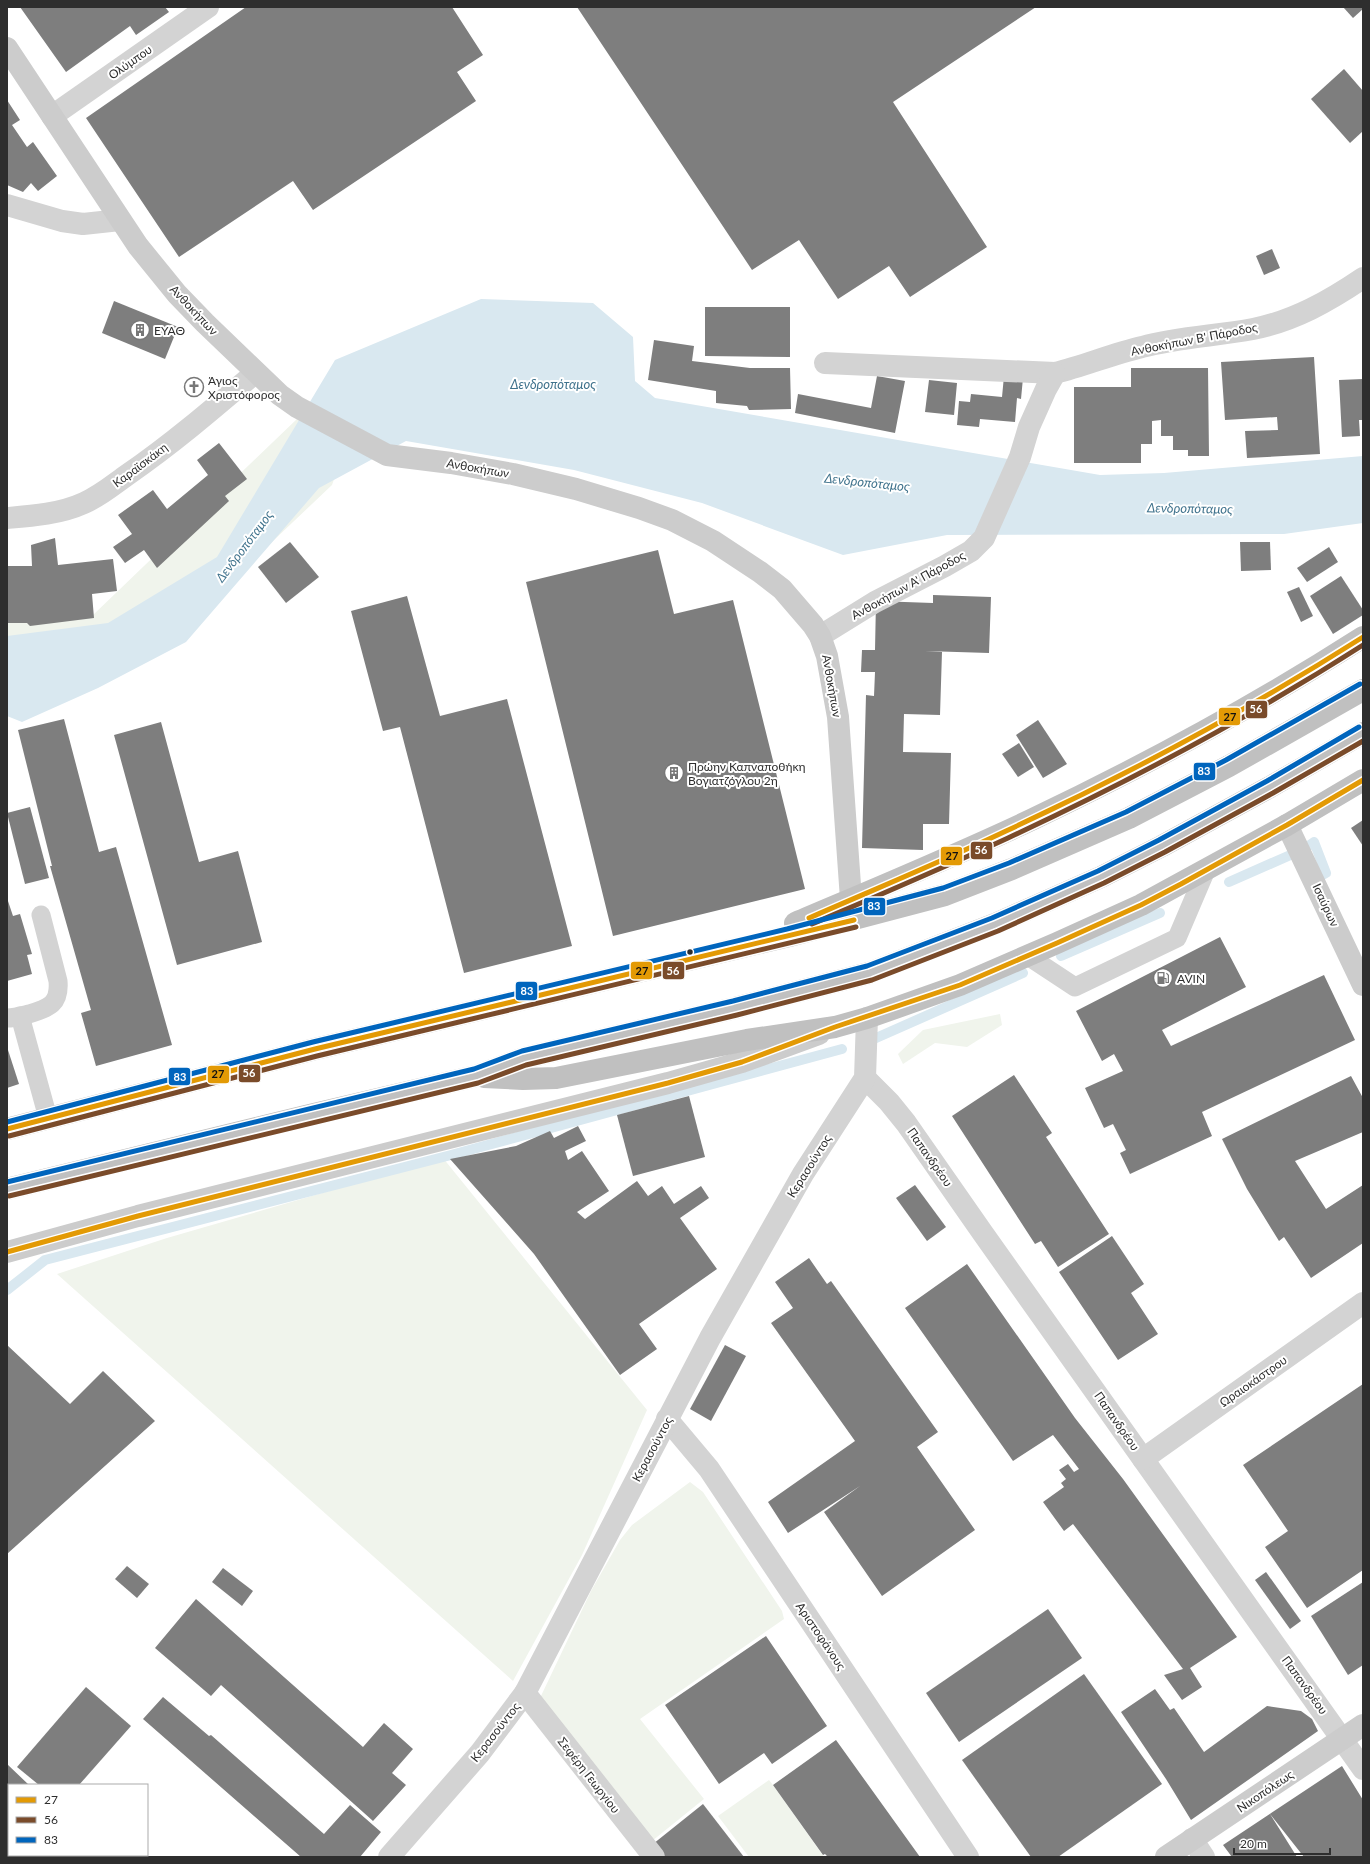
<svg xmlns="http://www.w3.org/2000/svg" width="1370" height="1864" font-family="Lato,sans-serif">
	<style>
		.green { fill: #f0f4ec }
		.water { fill: #d9e8f0 }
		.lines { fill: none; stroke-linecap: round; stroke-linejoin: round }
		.stream { stroke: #d9e8f0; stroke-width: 10 }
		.building { fill: #7e7e7e }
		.lane { stroke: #d3d3d3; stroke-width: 19 }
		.street { stroke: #d3d3d3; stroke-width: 22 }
		.secondary { stroke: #ccc; stroke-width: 22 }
		.highway { stroke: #c0c0c0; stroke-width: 22 }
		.bus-1-casing { stroke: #fff; stroke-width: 8 }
		.bus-2-casing { stroke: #fff; stroke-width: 8 }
		.bus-3-casing { stroke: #fff; stroke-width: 8 }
		.bus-1 { stroke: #e39a05; stroke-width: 5 }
		.bus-2 { stroke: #7a4b2a; stroke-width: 5 }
		.bus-3 { stroke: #0065bd; stroke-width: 5 }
		.bus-dot { fill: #2e2e2e; stroke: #fff; stroke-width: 1.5 }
		.labels { text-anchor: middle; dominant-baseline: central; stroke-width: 4; stroke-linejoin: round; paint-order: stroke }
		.street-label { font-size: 12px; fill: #2e2e2e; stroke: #fff }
		.poi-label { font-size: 12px; fill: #2e2e2e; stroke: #fff; text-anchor: start }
		.water-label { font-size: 13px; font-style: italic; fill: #3f728c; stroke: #fff }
		.line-badge { stroke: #fff; stroke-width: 1.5 }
		.badge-label { font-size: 11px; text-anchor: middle; font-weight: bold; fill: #fff }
		.pale-badge-label { font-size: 11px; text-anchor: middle; font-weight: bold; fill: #111 }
	</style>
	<rect width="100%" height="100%" fill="#fff"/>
	<g class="green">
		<path d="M298 418 342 456 332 485 153 655 7 685V620L93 615Z"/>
		<path d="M1000 1014 1002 1025 967 1047 935 1043 903 1064 898 1054 923 1030Z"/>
		<path d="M443 1158 647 1410 582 1555 513 1681 57 1274 167 1238Z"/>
		<path d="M690 1482 703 1492 782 1611 784 1619 640 1719 704 1799 652 1841 540 1698 591 1591 620 1540 632 1525Z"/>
		<path d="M769 1780 773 1785 824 1857H749L718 1816Z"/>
	</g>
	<path class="water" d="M481 299 593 303 633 337 635 381 655 398 1100 475 1164 473 1363 456V523L1284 534 947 535 843 555 702 503 574 470 406 441 319 488 186 642 98 688 22 722 7 716V636L108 623 217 557 335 360Z"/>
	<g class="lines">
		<g class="stream">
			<path d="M1229 882 1304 849 1314 842 1326 873 1312 881 1313 882"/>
			<path d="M1061 956 1160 913"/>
			<path d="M867 1042 1023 973"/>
			<path d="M7 1290 45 1260 451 1155 842 1049"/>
		</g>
	</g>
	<g class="building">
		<path d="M20 7H165L169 12 136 35 130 26 66 72Z"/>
		<path d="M246 7H452L483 55 457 72 476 101 313 210 293 181 179 257 86 118Z"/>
		<path d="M577 7H1036L893 102 987 247 910 297 889 266 838 299 799 240 752 270Z"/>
		<path d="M1343 7H1363V9L1353 18Z"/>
		<path d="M1344 69 1363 91V131L1350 143 1311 99Z"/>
		<path d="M7 100 20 120 12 125 27 147 33 142 57 176 38 191 31 183 23 192 7 185Z"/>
		<path d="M1272 249 1280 268 1264 275 1256 256Z"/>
		<path d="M114 301 178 327 165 359 102 333Z"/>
		<path d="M705 307H790V357L705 356Z"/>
		<path d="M654 340 694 346 692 361 750 368H790L791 409 749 410 747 406 716 403V391L648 380Z"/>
		<path d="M1314 357 1320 454 1247 458 1245 431 1278 430 1277 417 1225 420 1221 362Z"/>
		<path d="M1131 368H1208L1209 456H1188V450H1173V436H1161V420L1152 421V444H1141V463H1074V387H1131Z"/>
		<path d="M877 376 905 381 895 433 795 413 798 394 871 408Z"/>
		<path d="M1004 376 1023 378 1021 399 1017 398 1015 422 980 419 979 427 957 425 959 401 970 402 971 394 1002 397Z"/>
		<path d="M1363 379V420H1359L1360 436 1342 437 1339 380Z"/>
		<path d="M929 380 957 383 954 415 925 412Z"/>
		<path d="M219 443 247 479 225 496 229 501 157 568 144 550 125 563 113 547 132 534 118 515 153 490 167 509 208 475 197 460Z"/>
		<path d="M55 538 58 565 113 559 117 591 92 594 94 618 30 626 27 623H7V566H32L31 545Z"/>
		<path d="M290 542 319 577 286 603 258 567Z"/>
		<path d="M1240 542H1270L1271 570 1241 571Z"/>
		<path d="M1329 547 1338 562 1307 582 1297 568Z"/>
		<path d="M658 550 674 614 733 600 805 889 613 936 526 582Z"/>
		<path d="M1341 576 1363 610V615L1333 634 1310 596Z"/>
		<path d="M1299 587 1313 616 1301 622 1287 592Z"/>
		<path d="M933 595 991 597 989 653 925 651 942 652 940 715 904 714 903 752 951 753 949 824H923V850L862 848 866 695 874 696 875 672H861L862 650H875L876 601 933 603Z"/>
		<path d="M407 596 440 716 507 699 572 946 464 973 400 727 383 731 351 611Z"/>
		<path d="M64 719 99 852 116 847 172 1045 96 1066 81 1013 91 1010 50 866H52L18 730Z"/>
		<path d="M1038 720 1067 764 1043 778 1016 735Z"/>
		<path d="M161 722 199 862 238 851 262 942 177 965 114 735Z"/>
		<path d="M1019 743 1034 767 1018 777 1002 754Z"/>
		<path d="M30 807 49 878 25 884 7 813Z"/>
		<path d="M1363 820V846L1351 828Z"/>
		<path d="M7 898 13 916 20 914 32 954 27 955 32 974 7 981Z"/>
		<path d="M1220 937 1246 987 1162 1030 1171 1046 1324 975 1355 1040 1202 1112 1212 1136 1130 1174 1120 1153 1126 1150 1113 1124 1104 1128 1085 1088 1123 1071 1114 1054 1102 1061 1076 1011Z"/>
		<path d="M7 1050H8L19 1084 7 1088Z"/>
		<path d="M1014 1075 1052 1133 1046 1137 1109 1234 1058 1267 1041 1241 1035 1244 952 1116Z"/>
		<path d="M1351 1076 1363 1098V1132L1295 1161 1326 1209 1363 1185V1243L1311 1278 1284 1237 1279 1241 1247 1189 1222 1139Z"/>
		<path d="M689 1096 705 1157 633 1176 617 1115Z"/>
		<path d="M578 1126 586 1141 565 1151 568 1160 582 1151 609 1191 577 1212 585 1219 637 1181 648 1196 662 1186 674 1204 701 1186 709 1198 680 1218 717 1269 639 1324 657 1349 620 1375 534 1254 450 1159 516 1146 550 1131 554 1138Z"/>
		<path d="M915 1185 946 1227 927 1241 896 1198Z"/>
		<path d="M1112 1236 1144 1284 1131 1293 1158 1334 1118 1360 1059 1272Z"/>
		<path d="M809 1258 827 1284 831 1281 938 1432 917 1447 975 1530 882 1596 824 1512 860 1486 788 1533 768 1502 855 1441 771 1323 793 1308 775 1282Z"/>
		<path d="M967 1264 1075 1418 1123 1479 1237 1637 1190 1668 1202 1687 1182 1700 1164 1675 1183 1669 1073 1524 1064 1531 1043 1502 1064 1487 1061 1483 1066 1479 1059 1470 1068 1464 1074 1472 1079 1469 1053 1435 1013 1461 905 1308Z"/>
		<path d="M7 1345 70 1404 103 1371 155 1421 7 1554Z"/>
		<path d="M725 1345 746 1356 711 1421 690 1409Z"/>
		<path d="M1363 1384V1570L1307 1608 1265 1547 1288 1531 1243 1465Z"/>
		<path d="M127 1566 149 1584 137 1598 115 1579Z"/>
		<path d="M223 1568 253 1591 242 1606 212 1582Z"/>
		<path d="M1266 1572 1301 1621 1290 1629 1255 1580Z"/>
		<path d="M1363 1582V1665L1348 1675 1311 1616Z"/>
		<path d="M196 1599 363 1747 384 1723 413 1749 392 1773 406 1785 373 1821 221 1685 211 1696 155 1648Z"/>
		<path d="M1048 1609 1082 1658 959 1742 926 1693Z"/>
		<path d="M766 1636 827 1726 772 1764 764 1753 719 1784 665 1705Z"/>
		<path d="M1084 1674 1162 1784 1058 1857H1031L962 1760Z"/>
		<path d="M86 1687 131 1726 79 1785H39L17 1767Z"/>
		<path d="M1155 1689 1170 1710 1174 1708 1204 1752 1267 1706 1301 1711 1312 1719 1318 1731 1191 1820 1166 1779 1121 1712Z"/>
		<path d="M163 1697 209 1736 211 1735 324 1834 350 1805 381 1832 360 1857H301L143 1719Z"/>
		<path d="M836 1740 920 1857H828L825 1854 823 1855 773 1785Z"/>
		<path d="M7 1764 29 1785H9V1808L7 1806Z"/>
		<path d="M1342 1766 1363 1800V1857H1304L1270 1814 1297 1857H1232L1223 1845Z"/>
		<path d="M703 1804 744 1857H664L653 1844Z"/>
	</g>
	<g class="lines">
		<g class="lane">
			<path d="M1028 956 1075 987 1177 938 1206 870"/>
			<path d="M20 1016 48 1118"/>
			<path d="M7 1018C14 1018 21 1016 29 1014 49 1008 60 1004 58 981L41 915"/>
		</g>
		<g class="street">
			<path d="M52 116 208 7"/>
			<path d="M7 205 62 221 83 224 120 220"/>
			<path d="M825 363 1055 373C1084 366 1112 354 1142 347 1179 337 1216 336 1253 329 1294 321 1329 301 1363 278"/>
			<path d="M7 518C32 516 60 514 84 503 100 496 113 485 127 475 172 444 214 408 255 373"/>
			<path d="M820 636 875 602 945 566 971 551 984 538 1020 457 1029 427 1046 389 1055 373"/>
			<path d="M865 1078 889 1102 906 1123 982 1232 1363 1769"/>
			<path d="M667 1419 709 1469 968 1857"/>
			<path d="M1143 1459 1363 1303"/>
			<path d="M525 1693 654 1857"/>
			<path d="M1192 1839 1204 1857"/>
			<path d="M389 1857 480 1753 525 1693 710 1338 803 1174 865 1078 867 1018"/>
		</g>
		<g class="secondary">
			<path d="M7 48 138 246 177 294 205 323 280 395 297 407 387 455 451 463 513 474 576 489 639 508 672 520 713 541 760 572 782 589 813 625 820 636 827 656 838 717 851 899"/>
			<path d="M1287 825 1363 985"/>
			<path d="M7 1252 138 1216 668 1083 742 1062 819 1034"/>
			<path d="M1166 1857 1363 1725"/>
		</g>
		<g class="highway">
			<path d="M795 923C875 889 955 856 1033 819 1146 765 1257 705 1363 637"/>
			<path d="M484 1077 523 1079 556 1078 747 1040 835 1027 867 1018 960 985 1057 943 1141 905 1287 825 1363 780"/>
			<path d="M7 1129 315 1049 789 936 945 895 1012 869 1129 818 1229 766 1363 690"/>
			<path d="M7 1189 310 1115 476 1076 524 1058 735 1008 869 973 995 924 1101 877 1162 846 1270 787 1363 733"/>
		</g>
		<g class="bus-1-casing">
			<g id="bus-1">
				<path d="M809 918C875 889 941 862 1006 831 1129 774 1248 710 1363 637"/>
				<path d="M7 1129 315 1049 854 920"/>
				<path d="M7 1252 138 1216 668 1083 742 1062 835 1027 960 985 1057 943 1141 905 1181 884 1287 825 1363 780"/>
			</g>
		</g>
		<g class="bus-2-casing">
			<g id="bus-2">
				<path d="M812 924C877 896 943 868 1008 838 1130 781 1249 718 1363 645"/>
				<path d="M9 1136 317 1056 856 927"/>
				<path d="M9 1196 478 1083 526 1065 737 1015 872 980 998 931 1104 883 1165 852 1273 793 1363 741"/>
			</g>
		</g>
		<g class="bus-3-casing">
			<g id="bus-3">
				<path d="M7 1122 313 1042 787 929 943 888 1009 863 1126 812 1226 760 1360 684"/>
				<path d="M7 1182 474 1069 522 1051 733 1001 867 966 992 918 1098 871 1159 840 1267 781 1359 727"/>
			</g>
		</g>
		<use href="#bus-1" class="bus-1"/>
		<use href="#bus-2" class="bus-2"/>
		<use href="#bus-3" class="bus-3"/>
	</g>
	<defs>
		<g id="building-ring" transform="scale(1)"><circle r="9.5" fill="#fff" stroke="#777" stroke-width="1.5"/><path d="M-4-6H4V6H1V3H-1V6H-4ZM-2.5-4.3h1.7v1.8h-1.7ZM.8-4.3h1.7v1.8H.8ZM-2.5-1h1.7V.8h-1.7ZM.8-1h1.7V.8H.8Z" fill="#777"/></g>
		<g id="church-ring" transform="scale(1)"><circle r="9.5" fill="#fff" stroke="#777" stroke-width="1.5"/><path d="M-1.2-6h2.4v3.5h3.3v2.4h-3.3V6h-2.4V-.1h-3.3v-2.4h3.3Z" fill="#777"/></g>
		<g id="fuel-ring" transform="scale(1)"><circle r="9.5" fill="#fff" stroke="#777" stroke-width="1.5"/><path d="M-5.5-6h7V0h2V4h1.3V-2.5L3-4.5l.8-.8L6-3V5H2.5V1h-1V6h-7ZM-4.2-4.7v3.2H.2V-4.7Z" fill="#777"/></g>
	</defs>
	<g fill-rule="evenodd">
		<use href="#building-ring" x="140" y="330"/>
		<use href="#church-ring" x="194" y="387"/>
		<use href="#building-ring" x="674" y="773"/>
		<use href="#fuel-ring" x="1163" y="978"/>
	</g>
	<circle class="bus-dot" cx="690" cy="952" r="3.5"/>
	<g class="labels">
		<g class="street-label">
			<text transform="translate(130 62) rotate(-35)">Ολύμπου</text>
			<text transform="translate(194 310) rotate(47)">Ανθοκήπων</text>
			<text transform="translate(1194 339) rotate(-11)">Ανθοκήπων Β' Πάροδος</text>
			<text transform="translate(140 465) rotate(-37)">Καραϊσκάκη</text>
			<text transform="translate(478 468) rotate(10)">Ανθοκήπων</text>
			<text transform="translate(908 585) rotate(-29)">Ανθοκήπων Α' Πάροδος</text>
			<text transform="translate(832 686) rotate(80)">Ανθοκήπων</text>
			<text transform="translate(1326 905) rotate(65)">Ισαύρων</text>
			<text transform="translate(930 1157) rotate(55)">Παπανδρέου</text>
			<text transform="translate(809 1166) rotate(-58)">Κερασούντος</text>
			<text transform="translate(1253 1381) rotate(-35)">Ωραιοκάστρου</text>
			<text transform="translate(1117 1421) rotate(55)">Παπανδρέου</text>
			<text transform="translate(652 1449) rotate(-62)">Κερασούντος</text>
			<text transform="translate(821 1636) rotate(56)">Αριστοφάνoυς</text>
			<text transform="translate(1305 1685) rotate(54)">Παπανδρέου</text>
			<text transform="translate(495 1732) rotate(-52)">Κερασούντος</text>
			<text transform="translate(589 1775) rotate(52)">Σεφέρη Γεωργίου</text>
			<text transform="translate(1265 1791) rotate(-34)">Νικοπόλεως</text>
		</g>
		<g class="poi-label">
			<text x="154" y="330">ΕΥΑΘ</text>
			<text x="208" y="380">Άγιος<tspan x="208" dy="14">Χριστόφορος</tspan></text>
			<text x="688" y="766">Πρώην Καπναποθήκη<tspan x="688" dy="14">Βογιατζόγλου 2η</tspan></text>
			<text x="1177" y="978">AVIN</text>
		</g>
		<g class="water-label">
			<text x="553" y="384">Δενδροπόταμος</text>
			<text transform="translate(867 482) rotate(6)">Δενδροπόταμος</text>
			<text transform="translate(1190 508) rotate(1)">Δενδροπόταμος</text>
			<text transform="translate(244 546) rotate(-53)">Δενδροπόταμος</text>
		</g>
	</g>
	<g class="line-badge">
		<rect x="1245" y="700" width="23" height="19" rx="4" fill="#7a4b2a"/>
		<rect x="1218" y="707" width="23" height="19" rx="4" fill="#e39a05"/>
		<rect x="1193" y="762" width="23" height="19" rx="4" fill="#0065bd"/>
		<rect x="970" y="841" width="23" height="19" rx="4" fill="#7a4b2a"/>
		<rect x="940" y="846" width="23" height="20" rx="4" fill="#e39a05"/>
		<rect x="863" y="897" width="23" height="19" rx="4" fill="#0065bd"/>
		<rect x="630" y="961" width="23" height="19" rx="4" fill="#e39a05"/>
		<rect x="662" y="961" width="23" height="19" rx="4" fill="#7a4b2a"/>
		<rect x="515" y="981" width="23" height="20" rx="4" fill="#0065bd"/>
		<rect x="238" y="1064" width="23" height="19" rx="4" fill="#7a4b2a"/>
		<rect x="207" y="1065" width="23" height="19" rx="4" fill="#e39a05"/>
		<rect x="168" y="1067" width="23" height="19" rx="4" fill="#0065bd"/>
	</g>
	<g class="badge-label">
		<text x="1256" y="713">56</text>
		<text x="1204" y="775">83</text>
		<text x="981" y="854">56</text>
		<text x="874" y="910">83</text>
		<text x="673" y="975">56</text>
		<text x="527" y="995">83</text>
		<text x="249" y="1077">56</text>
		<text x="180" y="1081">83</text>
	</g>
	<g class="pale-badge-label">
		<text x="1230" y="721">27</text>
		<text x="952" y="860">27</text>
		<text x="642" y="975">27</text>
		<text x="218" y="1078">27</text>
	</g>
	<rect width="1370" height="1864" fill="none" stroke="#2e2e2e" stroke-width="16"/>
	<rect x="8" y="1784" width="140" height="72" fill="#ffffff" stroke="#ababab"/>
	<rect x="16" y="1797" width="20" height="6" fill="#e39a05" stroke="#ababab"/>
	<text x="44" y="1804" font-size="12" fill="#2e2e2e">27</text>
	<rect x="16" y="1817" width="20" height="6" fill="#7a4b2a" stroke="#ababab"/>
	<text x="44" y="1824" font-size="12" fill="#2e2e2e">56</text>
	<rect x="16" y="1837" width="20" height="6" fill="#0065bd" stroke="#ababab"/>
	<text x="44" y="1844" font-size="12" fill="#2e2e2e">83</text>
	<path d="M1234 1848v6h96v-6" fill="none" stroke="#2e2e2e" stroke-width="2"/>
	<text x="1240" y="1848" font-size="12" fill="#2e2e2e" stroke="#ffffff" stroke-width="3" paint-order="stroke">20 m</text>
</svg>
